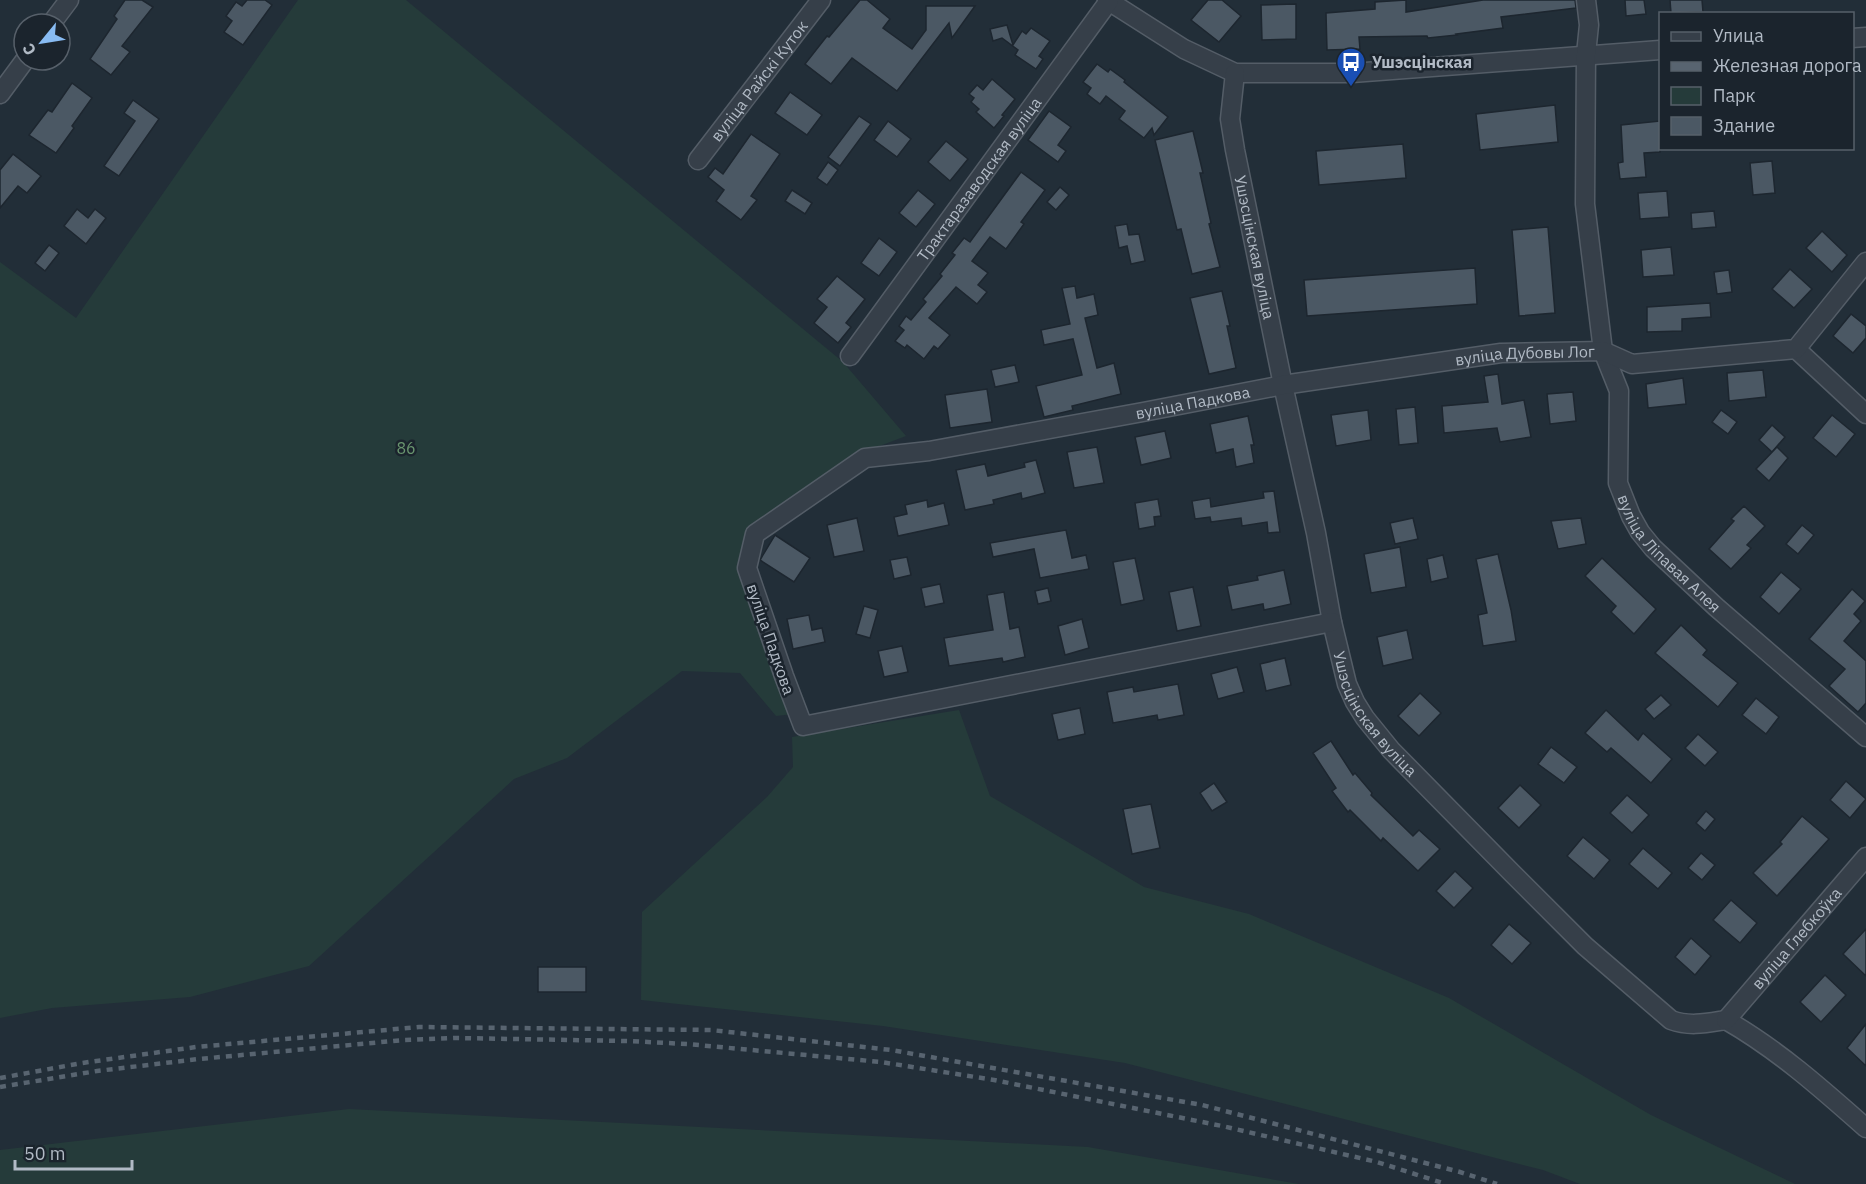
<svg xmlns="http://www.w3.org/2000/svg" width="1866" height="1184" font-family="'IBM Plex Sans',sans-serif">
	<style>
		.green { fill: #253b3a }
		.building { fill: #4b5864; stroke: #1d262f; stroke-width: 1.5 }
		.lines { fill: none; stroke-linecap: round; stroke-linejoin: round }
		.minor-casing { stroke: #545d67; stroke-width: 21 }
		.minor { stroke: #363f49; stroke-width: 18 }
		.rail { stroke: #586470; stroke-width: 4.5; stroke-dasharray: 6 6; stroke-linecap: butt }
		.labels { text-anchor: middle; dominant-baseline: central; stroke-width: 5; stroke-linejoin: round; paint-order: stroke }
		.poi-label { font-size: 16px; font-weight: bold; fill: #b1bac5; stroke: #1b242d; text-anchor: start }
		.street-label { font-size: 16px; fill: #b1bac5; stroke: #1b242d }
		.park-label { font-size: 16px; fill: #69956f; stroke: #1b242d }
	</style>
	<rect width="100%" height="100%" fill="#222e38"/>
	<g class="green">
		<path d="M298 0H406L843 362 906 436 861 453 749 526 739 567 793 714 776 716 740 673 682 671 567 758 514 779 309 966 190 997 52 1008 0 1018V262L76 318Z"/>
		<path d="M959 710 990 796 1144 887 1249 914 1449 998 1651 1115 1795 1184H1580L1543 1170 1125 1063 883 1026 641 1000 642 912 767 797 793 767 792 737Z"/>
		<path d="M349 1109 1088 1147 1299 1184H0V1150Z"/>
	</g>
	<g class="building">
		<path d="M125 0H142L153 7 122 46 130 52 111 75 90 59 117 19 114 16Z"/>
		<path d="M247 0H265L272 5 243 45 224 32 232 21 226 16 236 2 242 6Z"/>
		<path d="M860 0H867L890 19 883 28 912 49 926 30V6H975L952 38 949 23 897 91 852 58 831 84 805 64 827 36 829 37Z"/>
		<path d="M1208 0H1222L1241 16 1219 42 1191 20Z"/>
		<path d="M1406 0V12L1483 0H1575L1576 8 1501 17 1503 28 1456 34 1457 35 1428 38 1427 36 1359 37 1360 49 1327 50 1326 13 1375 9V2Z"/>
		<path d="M1625 0H1644L1646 14 1626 16Z"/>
		<path d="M1670 0H1702L1703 12 1671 13Z"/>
		<path d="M1296 4V39L1262 40 1261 5Z"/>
		<path d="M1007 25 1013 45 1022 31 1026 34 1031 28 1050 41 1039 56 1043 59 1036 69 1015 55 1018 50 1002 38 993 41 990 29Z"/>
		<path d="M1097 64 1108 72 1110 69 1125 80 1124 82 1168 117 1154 135 1152 128 1144 138 1119 119 1125 111 1106 96 1100 104 1087 94 1091 88 1083 82Z"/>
		<path d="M992 79 1015 99 1002 115 1004 116 994 128 976 112 979 109 971 102 974 98 969 94 977 85 983 90Z"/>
		<path d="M72 83 92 98 72 126 74 128 56 153 29 135 48 110 52 112Z"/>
		<path d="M790 92 822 115 807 135 775 113Z"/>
		<path d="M133 100 159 119 119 176 104 166 135 121 124 113Z"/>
		<path d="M1555 105 1558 142 1480 150 1476 114Z"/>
		<path d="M1049 111 1071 127 1058 145 1066 151 1058 162 1028 140Z"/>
		<path d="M859 116 871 124 840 166 828 157Z"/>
		<path d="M888 121 911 139 897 157 874 140Z"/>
		<path d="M1660 121V152L1644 153 1646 177 1620 179 1618 163 1623 162 1621 125Z"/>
		<path d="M1193 131 1203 173H1200L1211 223 1209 224 1220 267 1192 274 1181 229 1177 230 1155 140Z"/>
		<path d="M751 134 780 154 751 196 757 200 741 220 716 201 724 190 708 177 715 168 723 174Z"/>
		<path d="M946 141 968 159 950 181 928 162Z"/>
		<path d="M1403 144 1406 178 1319 185 1316 151Z"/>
		<path d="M13 154 41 176 27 193 18 186 0 208V170Z"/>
		<path d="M1772 161 1775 193 1753 195 1750 163Z"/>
		<path d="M828 162 838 170 827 185 817 178Z"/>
		<path d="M1021 172 1045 190 1021 222 1024 224 1006 249 990 237 972 261 988 273 978 285 987 292 977 304 956 287 929 318 950 335 938 349 934 346 924 359 907 345 905 348 895 341 904 330 899 326 906 316 911 320 926 302 923 299 942 276 940 274 955 255 952 253 964 238 970 242Z"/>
		<path d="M1060 187 1069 195 1056 210 1047 202Z"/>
		<path d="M792 190 812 203 805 214 785 201Z"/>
		<path d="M918 190 935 204 916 227 899 213Z"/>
		<path d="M1667 191 1669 217 1640 219 1638 193Z"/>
		<path d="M77 209 88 218 95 209 106 218 86 244 64 226Z"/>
		<path d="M1714 211 1716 227 1692 229 1691 213Z"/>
		<path d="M1127 224 1129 235 1139 234 1145 261 1131 264 1127 246 1119 248 1115 226Z"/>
		<path d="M1548 227 1555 313 1519 316 1512 230Z"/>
		<path d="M1822 231 1847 255 1832 272 1806 248Z"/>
		<path d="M879 238 897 252 879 276 861 263Z"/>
		<path d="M49 245 59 253 45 271 35 263Z"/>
		<path d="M1671 247 1674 275 1643 277 1641 250Z"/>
		<path d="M1475 268 1477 304 1307 316 1304 280Z"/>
		<path d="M1790 269 1812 289 1794 308 1772 289Z"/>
		<path d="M1729 270 1732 292 1717 294 1714 272Z"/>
		<path d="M837 276 865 299 846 323 851 327 838 343 814 323 827 307 817 299Z"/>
		<path d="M1075 286 1077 298 1094 294 1098 315 1085 318 1097 368 1114 363 1121 394 1072 406 1073 410 1044 417 1036 386 1082 375 1073 339 1044 345 1041 330 1070 324 1062 288Z"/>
		<path d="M1222 291 1230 326H1227L1236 368 1209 374 1190 298Z"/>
		<path d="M1710 303 1711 317 1682 319V331L1647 332V307Z"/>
		<path d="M1851 314 1866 326V338L1853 353 1833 336Z"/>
		<path d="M1015 365 1019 382 995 387 991 370Z"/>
		<path d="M1763 370 1766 397 1729 401 1727 373Z"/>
		<path d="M1498 374 1502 404 1524 400 1531 437 1500 442 1497 428 1444 433 1442 406 1488 402 1484 376Z"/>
		<path d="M1683 378 1686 404 1648 408 1646 384Z"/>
		<path d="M987 389 992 422 950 428 945 395Z"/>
		<path d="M1573 392 1576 421 1550 424 1547 394Z"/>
		<path d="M1415 407 1418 443 1399 445 1396 409Z"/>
		<path d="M1368 410 1371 440 1336 446 1331 415Z"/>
		<path d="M1721 410 1737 422 1728 434 1712 422Z"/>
		<path d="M1832 415 1855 434 1836 457 1813 438Z"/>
		<path d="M1248 416 1254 445H1251L1254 463 1236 467 1233 449 1216 453 1210 424Z"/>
		<path d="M1772 425 1785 437 1772 452 1759 440Z"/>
		<path d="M1165 431 1171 458 1141 465 1135 437Z"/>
		<path d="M1097 447 1104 483 1074 488 1067 452Z"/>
		<path d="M1777 447 1788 458 1769 481 1756 469Z"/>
		<path d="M1036 460 1045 493 1022 499 1021 493 993 500 994 504 965 510 956 470 985 464 988 476 1025 467 1024 463Z"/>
		<path d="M1274 491 1280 532 1268 533 1267 522 1242 526 1241 518 1211 522 1210 517 1195 519 1192 501 1210 498 1211 507 1264 498 1263 492Z"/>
		<path d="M1158 499 1161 516 1154 517 1155 526 1139 529 1135 503Z"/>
		<path d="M927 500 928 507 944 503 949 525 898 536 894 517 907 514 905 505Z"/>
		<path d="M1744 506 1765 526 1747 545 1751 548 1731 569 1709 549 1734 521 1731 519Z"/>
		<path d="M857 518 864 551 834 557 827 525Z"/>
		<path d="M1413 518 1418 539 1395 544 1390 523Z"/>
		<path d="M1581 518 1586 544 1558 549 1551 521Z"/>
		<path d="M1802 525 1814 535 1798 554 1786 544Z"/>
		<path d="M1066 530 1072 558 1086 555 1089 569 1040 578 1034 549 993 557 990 543Z"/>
		<path d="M775 535 810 558 794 582 760 560Z"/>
		<path d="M1400 547 1406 587 1371 593 1364 554Z"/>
		<path d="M1498 554 1511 610 1516 641 1483 646 1478 615 1487 613 1476 559Z"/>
		<path d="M1443 555 1448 578 1431 582 1427 559Z"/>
		<path d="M907 557 911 575 894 579 890 560Z"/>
		<path d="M1135 558 1144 600 1121 605 1113 562Z"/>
		<path d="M1602 558 1656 609 1634 634 1611 612 1616 606 1585 576Z"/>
		<path d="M1284 570 1291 604 1264 610 1263 604 1232 610 1227 586 1258 580 1257 576Z"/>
		<path d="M1781 572 1801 589 1779 614 1760 597Z"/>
		<path d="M940 584 944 603 925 607 921 588Z"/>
		<path d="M1193 587 1201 626 1177 631 1169 592Z"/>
		<path d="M1048 588 1051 601 1038 604 1035 591Z"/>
		<path d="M1852 589 1865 601 1854 614 1861 621 1844 641 1866 661V703L1858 712 1829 686 1845 669 1809 639Z"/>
		<path d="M1004 592 1010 629 1019 627 1025 657 1003 662 1002 658 949 666 944 638 993 630 987 595Z"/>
		<path d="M864 606 878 610 870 638 856 634Z"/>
		<path d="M809 615 812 630 822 628 825 642 793 649 787 619Z"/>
		<path d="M1082 619 1089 648 1065 655 1058 626Z"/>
		<path d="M1681 625 1707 650 1703 655 1738 683 1718 707 1655 653Z"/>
		<path d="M1407 630 1413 659 1383 666 1377 637Z"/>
		<path d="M902 646 908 672 884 677 878 651Z"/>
		<path d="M1285 658 1291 685 1266 691 1260 664Z"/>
		<path d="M1237 667 1244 692 1218 699 1211 674Z"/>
		<path d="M1178 684 1184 715 1158 720 1157 715 1113 723 1107 692 1133 687 1134 692Z"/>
		<path d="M1420 693 1441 713 1419 736 1398 716Z"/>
		<path d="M1661 695 1671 705 1654 719 1645 709Z"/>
		<path d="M1756 698 1779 717 1766 734 1742 715Z"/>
		<path d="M1080 708 1085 734 1058 740 1052 714Z"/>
		<path d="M1606 710 1638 740 1643 733 1672 759 1651 783 1611 748 1607 752 1585 733Z"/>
		<path d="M1698 734 1718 752 1705 766 1685 748Z"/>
		<path d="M1331 741 1353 775 1355 773 1372 793 1371 795 1413 836 1419 830 1440 849 1418 871 1383 838 1381 841 1350 810 1348 812 1332 791 1336 788 1313 753Z"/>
		<path d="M1551 747 1577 767 1564 783 1538 764Z"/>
		<path d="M1846 781 1866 799 1850 818 1830 800Z"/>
		<path d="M1214 783 1227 802 1212 811 1200 793Z"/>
		<path d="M1520 785 1541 805 1519 828 1498 808Z"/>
		<path d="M1627 795 1649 815 1632 833 1610 813Z"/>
		<path d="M1151 804 1160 848 1132 854 1123 809Z"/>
		<path d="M1706 811 1715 819 1705 831 1696 823Z"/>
		<path d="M1802 816 1829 839 1777 896 1753 873 1782 844 1780 842Z"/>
		<path d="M1583 837 1610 860 1594 879 1567 856Z"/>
		<path d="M1643 848 1672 873 1658 889 1629 864Z"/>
		<path d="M1701 853 1715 865 1702 880 1688 868Z"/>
		<path d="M1455 871 1473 888 1454 908 1436 891Z"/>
		<path d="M1731 900 1757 923 1740 943 1713 920Z"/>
		<path d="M1509 924 1531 943 1512 964 1491 945Z"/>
		<path d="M1866 929V976L1843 954Z"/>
		<path d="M1691 938 1711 956 1695 975 1675 957Z"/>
		<rect x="538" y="967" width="48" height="25"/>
		<path d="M1825 975 1846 995 1821 1022 1800 1002Z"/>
		<path d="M1866 1024V1066L1847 1048Z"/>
	</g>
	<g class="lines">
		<g class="minor-casing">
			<g id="minor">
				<path d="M1107 0 1184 49 1235 73H1352L1660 50"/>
				<path id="s1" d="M1586 0 1589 25 1586 54 1585 204 1603 351 1619 391 1618 483 1631 516 1640 532 1653 548 1716 607 1866 737"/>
				<path d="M51 24 69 0"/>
				<path d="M1852 38 1866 37"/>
				<path id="s2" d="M1235 73 1230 119 1235 150 1283 385 1316 533 1332 622 1347 684 1355 702 1365 718 1391 750 1512 873 1585 946 1671 1020C1690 1027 1707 1023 1726 1020 1777 1049 1822 1089 1866 1128"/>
				<path d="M0 94 25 60"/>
				<path id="s3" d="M698 160 821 0"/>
				<path d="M1796 349 1866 414"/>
				<path id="s4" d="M850 356 1109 1"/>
				<path id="s5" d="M1332 622 803 726 784 676 747 568 755 534 865 458 929 451 1143 412 1283 385 1501 353 1603 351 1632 364 1796 349 1866 262"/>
				<path id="s6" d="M1726 1020 1866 857"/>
			</g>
		</g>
		<use href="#minor" class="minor"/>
		<g class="rail">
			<path d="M0 1078 82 1063 196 1047 419 1027 711 1030 891 1050 1202 1105 1460 1172 1497 1184"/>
			<path d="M0 1087 97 1071 199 1059 404 1040 456 1038 628 1041 687 1044 881 1062 994 1080 1222 1126 1377 1162 1446 1184"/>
		</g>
	</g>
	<defs>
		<g id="bus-pin" transform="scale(1.5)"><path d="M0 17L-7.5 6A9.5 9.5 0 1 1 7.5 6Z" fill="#1a4fb4" stroke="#1b242d"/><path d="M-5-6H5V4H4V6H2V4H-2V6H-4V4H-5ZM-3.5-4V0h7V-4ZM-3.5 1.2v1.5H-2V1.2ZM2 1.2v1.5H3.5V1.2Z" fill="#fff"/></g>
	</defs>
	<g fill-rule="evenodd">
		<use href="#bus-pin" x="1351" y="62"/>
	</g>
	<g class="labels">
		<g class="poi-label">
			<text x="1372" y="62">Ушэсцінская</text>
		</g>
		<g class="street-label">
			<text stroke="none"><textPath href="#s3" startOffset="100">вуліца Райскі Куток</textPath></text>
			<text stroke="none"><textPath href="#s4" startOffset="219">Трактаразаводская вуліца</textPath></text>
			<text stroke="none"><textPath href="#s2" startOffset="177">Ушэсцінская вуліца</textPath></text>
			<text stroke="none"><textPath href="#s5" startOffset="1544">вуліца Дубовы Лог</textPath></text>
			<text stroke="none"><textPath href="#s5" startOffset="1208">вуліца Падкова</textPath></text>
			<text stroke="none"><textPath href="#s1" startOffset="576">вуліца Ліпавая Алея</textPath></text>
			<text transform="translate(771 639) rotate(71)">вуліца Падкова</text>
			<text stroke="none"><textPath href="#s2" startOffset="663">Ушэсцінская вуліца</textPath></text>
			<text stroke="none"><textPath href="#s6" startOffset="108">вуліца Глебкоўка</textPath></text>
		</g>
		<g class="park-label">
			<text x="406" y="448">86</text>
		</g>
	</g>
	<rect x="1659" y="12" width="195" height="138" fill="#1b242d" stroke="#57606a" stroke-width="1.5"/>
	<rect x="1671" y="32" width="30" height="9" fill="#363f49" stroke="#57606a" stroke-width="1.5"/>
	<text x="1713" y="42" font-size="18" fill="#b1bac5">Улица</text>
	<rect x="1671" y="62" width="30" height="9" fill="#586470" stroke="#57606a" stroke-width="1.5"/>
	<text x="1713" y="72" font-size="18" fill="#b1bac5">Железная дорога</text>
	<rect x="1671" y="87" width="30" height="18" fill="#253b3a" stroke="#57606a" stroke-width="1.5"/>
	<text x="1713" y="102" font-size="18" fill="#b1bac5">Парк</text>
	<rect x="1671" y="117" width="30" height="18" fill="#4b5864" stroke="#57606a" stroke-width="1.5"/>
	<text x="1713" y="132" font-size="18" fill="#b1bac5">Здание</text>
	<g transform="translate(42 42) rotate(240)"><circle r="28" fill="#1b242d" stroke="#57606a" stroke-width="1.5"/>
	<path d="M0-4.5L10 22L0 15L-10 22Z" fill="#88bbf2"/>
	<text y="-9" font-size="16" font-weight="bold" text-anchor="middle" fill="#b1bac5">С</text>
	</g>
	<path d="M15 1160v9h117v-9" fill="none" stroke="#b1bac5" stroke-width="3"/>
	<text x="24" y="1160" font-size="18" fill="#b1bac5" stroke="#1b242d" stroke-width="4.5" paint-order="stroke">50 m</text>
</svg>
